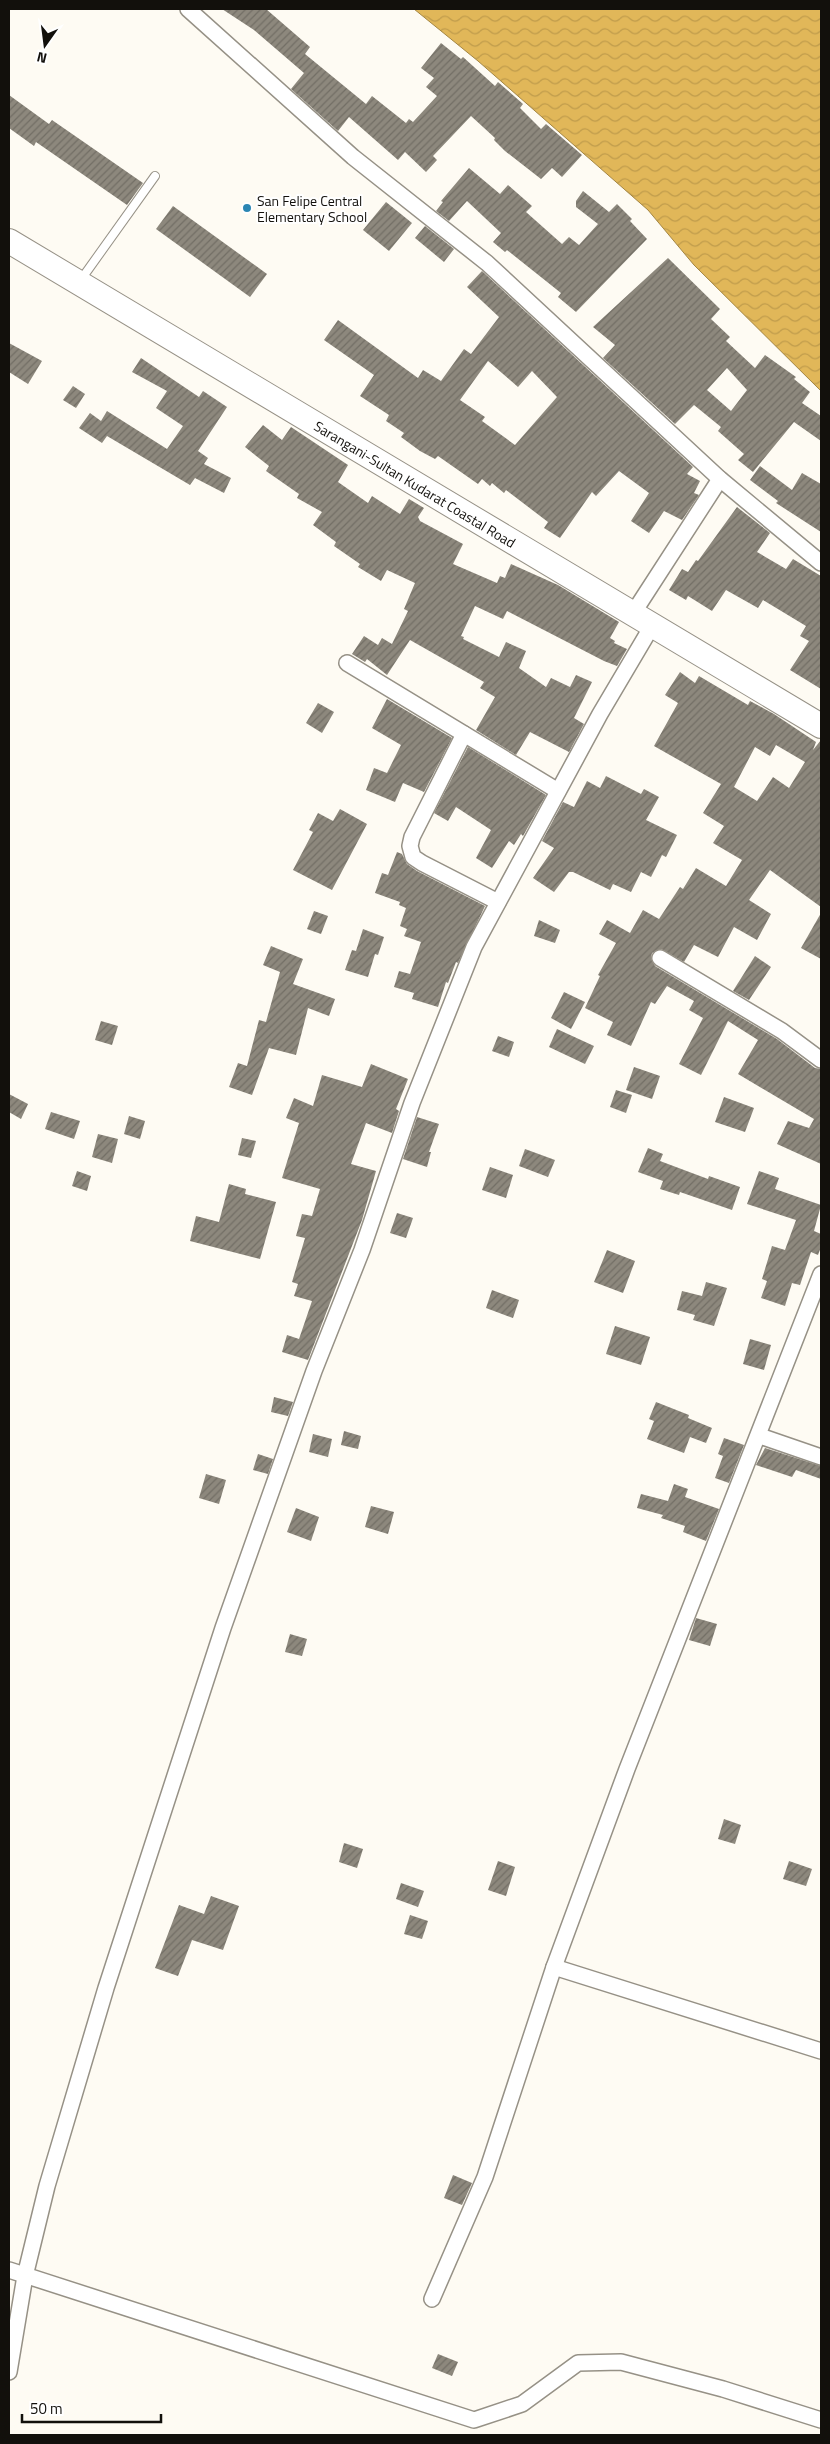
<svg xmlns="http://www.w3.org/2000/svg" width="830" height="2444" font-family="'Titillium Web',sans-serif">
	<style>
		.water { fill: url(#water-waves); stroke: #a38542 }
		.building { fill: url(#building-hatch); fill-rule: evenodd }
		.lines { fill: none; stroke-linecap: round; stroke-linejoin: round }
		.lane-casing { stroke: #969186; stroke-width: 10 }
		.street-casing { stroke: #969186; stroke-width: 18 }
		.primary-casing { stroke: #969186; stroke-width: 26 }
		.lane { stroke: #fff; stroke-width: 8 }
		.street { stroke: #fff; stroke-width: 15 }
		.primary { stroke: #fff; stroke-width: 24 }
		.poi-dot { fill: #2b86b3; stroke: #fff; stroke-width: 2 }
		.labels { text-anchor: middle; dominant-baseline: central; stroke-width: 4; stroke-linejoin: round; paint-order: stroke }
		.poi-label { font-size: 14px; fill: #12100c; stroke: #fff; text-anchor: start }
		.street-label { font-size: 14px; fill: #12100c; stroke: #fff }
	</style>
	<defs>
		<pattern id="water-waves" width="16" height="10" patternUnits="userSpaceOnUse" patternTransform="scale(1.25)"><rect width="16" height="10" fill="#e1b759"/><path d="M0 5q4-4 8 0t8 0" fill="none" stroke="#c09c4c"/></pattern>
		<pattern id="building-hatch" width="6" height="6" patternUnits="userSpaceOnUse" patternTransform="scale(1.25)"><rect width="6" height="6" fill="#8d887d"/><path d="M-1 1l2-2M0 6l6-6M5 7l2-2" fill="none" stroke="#726e65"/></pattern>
	</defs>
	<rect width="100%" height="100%" fill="#fefbf3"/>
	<path class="water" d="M414 9H821V391L694 265 648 210 478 61Z"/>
	<g class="building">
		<path d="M222 9H266L310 47 305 54 366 104 372 96 406 123 409 119 413 122 437 96 426 87 434 78 421 68 441 43 461 59 463 57 495 86 498 82 523 104 520 108 541 129 546 124 582 155 562 177 552 168 541 179 505 151 494 140 495 138 471 116 433 156 437 160 426 172 405 152 398 160 349 117 338 131 291 89 304 73 254 30Z"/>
		<path d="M9 95 49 124 52 120 143 183 127 205 36 142 34 146 9 128Z"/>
		<path d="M469 168 500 194 508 185 532 206 526 212 562 244 569 237 579 245 598 224 576 207V201L583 191 609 212 617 204 632 219 630 221 647 239 576 312 558 297 561 293 507 250 505 252 493 242 501 233 467 201 449 221 436 211 443 202 441 201Z"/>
		<path d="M386 202 412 223 389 251 363 230Z"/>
		<path d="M173 206 267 274 250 297 156 229Z"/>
		<path d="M425 226 454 249 444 262 415 238Z"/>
		<path d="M668 258 720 309 711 319 730 337 726 341 755 368 765 355 796 377 794 379 810 392 802 403 821 416V441L794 422 753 472 738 460 744 454 718 431 721 427 694 405 675 424 603 358 615 345 593 327ZM727 368 747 390 731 411 707 390Z"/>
		<path d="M482 271 693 467 687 474 700 481 694 493 699 495 682 520 664 511 649 533 631 521 649 493 619 471 596 496 592 492 560 538 544 528 548 522 506 490 504 493 492 483 490 486 482 479 478 484 438 456 435 459 420 451 401 437 404 433 386 421 389 415 360 396 374 375 324 340 338 320 418 378 423 370 441 381 464 349 471 354 499 317 467 287ZM488 361 518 387 532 371 557 397 515 445 482 421 485 417 460 400Z"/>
		<path d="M9 343 42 361 28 384 9 372Z"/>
		<path d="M141 358 199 397 203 391 227 407 198 451 208 458 204 464 231 478 224 493 195 478 190 485 107 436 102 443 79 428 90 413 101 421 107 411 167 449 183 426 156 408 167 391 132 372Z"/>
		<path d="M73 386 85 394 76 408 63 400Z"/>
		<path d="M263 425 282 440 291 427 348 465 338 482 368 503 372 496 400 514 409 499 424 508 418 517 420 521 463 544 453 564 497 583 500 576 505 578 511 564 558 585 619 622 610 638 615 641 614 643 627 649 617 666 604 661 507 611 503 619 475 606 461 636 464 637 463 639 499 657 506 642 526 651 519 668 546 687 551 678 570 687 576 675 592 682 574 718 584 724 569 752 530 732 516 755 476 730 495 697 480 688 484 682 410 640 387 675 367 659 365 662 352 654 364 636 378 645 382 638 392 644 408 611 404 609 415 583 387 570 381 581 358 567 360 564 334 546 336 542 313 525 322 512 297 498 299 494 266 471 269 466 245 447Z"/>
		<path d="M760 466 792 490 802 473 821 484V532L776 503 778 501 750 480Z"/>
		<path d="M737 507 770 533 757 552 786 569 793 559 821 576V689L790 670 809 641 800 636 806 626 763 600 758 608 726 590 712 611 688 596 686 600 669 590 682 569 688 572 696 560 698 561Z"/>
		<path d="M680 672 695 683 699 676 748 705 750 701 774 714 816 742 813 750 821 740V907L770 870 749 900 771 914 757 940 734 927 718 957 694 945 684 962 661 949 652 953 651 958 655 966 777 1039 815 1068 821 1069V1164L777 1144 788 1121 809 1128 814 1119 738 1074 758 1040 728 1021 701 1075 679 1064 703 1018 689 1010 694 1001 667 986 655 1004 651 1002 631 1046 607 1035 613 1022 585 1008 600 976 598 975 616 943 599 934 607 920 630 933 643 910 659 919 680 887 683 889 696 868 726 886 742 860 713 843 724 826 703 813 721 784 654 746 678 703 665 695ZM776 745 805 762 789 788 773 777 757 801 734 787 755 747 770 756Z"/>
		<path d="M387 699 452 738 424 792 403 783 395 802 366 790 374 768 387 773 401 745 372 728Z"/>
		<path d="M318 703 334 712 322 733 306 723Z"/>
		<path d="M468 747 546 795 523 836 521 834 514 845 509 841 492 868 476 858 491 830 456 807 448 821 434 813Z"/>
		<path d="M606 776 641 794 644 789 659 797 646 820 677 835 666 857 662 855 651 877 641 872 631 892 613 884 610 890 573 872H569L554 892 533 878 554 848 542 841 563 802 574 807 587 781 600 788Z"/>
		<path d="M340 809 367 824 332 890 293 870 313 832 309 830 318 813 333 821Z"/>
		<path d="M397 852 402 854 407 864 417 871 485 906 458 963 456 962 448 983 446 982 438 1007 412 999 414 993 394 987 399 971 410 974 421 942 404 936 407 929 400 926 406 908 399 905 400 902 375 893 382 873 388 875Z"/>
		<path d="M314 911 328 916 321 934 307 929Z"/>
		<path d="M821 913V959L801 948Z"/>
		<path d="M539 920 560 930 555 943 534 936Z"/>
		<path d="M363 929 384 937 378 955 375 954 368 977 345 970 352 950 356 951Z"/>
		<path d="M271 946 303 959 293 984 335 999 329 1016 308 1008 296 1055 269 1048 252 1095 229 1087 238 1063 247 1066 259 1020 266 1022 280 972 263 965Z"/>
		<path d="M755 956 771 967 749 1000 733 991Z"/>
		<path d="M564 992 585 1002 571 1029 551 1018Z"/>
		<path d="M101 1021 118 1026 112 1045 95 1040Z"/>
		<path d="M557 1029 594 1046 585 1064 549 1047Z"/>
		<path d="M498 1036 514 1042 509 1057 492 1051Z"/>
		<path d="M371 1064 408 1079 396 1109 399 1111 392 1133 366 1123 351 1164 376 1171 362 1220 308 1360 282 1352 287 1335 299 1339 312 1301 294 1296 298 1284 292 1282 305 1238 296 1236 302 1214 312 1216 320 1189 282 1178 299 1123 286 1118 294 1098 313 1106 322 1075 362 1087Z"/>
		<path d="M634 1067 660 1076 652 1099 626 1090Z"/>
		<path d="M616 1090 632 1095 626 1113 610 1107Z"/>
		<path d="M9 1094 28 1104 21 1119 9 1112Z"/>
		<path d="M724 1097 754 1108 745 1132 715 1122Z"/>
		<path d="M51 1112 80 1121 74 1139 45 1129Z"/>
		<path d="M129 1116 145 1121 140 1139 124 1134Z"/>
		<path d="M417 1117 439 1124 429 1152H431L427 1167 403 1159Z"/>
		<path d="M98 1134 118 1139 112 1163 92 1157Z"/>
		<path d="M242 1138 256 1141 251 1158 238 1155Z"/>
		<path d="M648 1148 663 1154 660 1161 708 1179 709 1176 740 1187 732 1210 680 1192 679 1195 660 1189 663 1181 638 1172Z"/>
		<path d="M525 1149 555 1160 548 1177 519 1166Z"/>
		<path d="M490 1167 513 1175 506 1198 482 1190Z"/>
		<path d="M77 1171 91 1176 87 1191 72 1186Z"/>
		<path d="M759 1171 779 1178 775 1189 821 1205 814 1231 821 1234V1247L818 1255 811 1252 800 1285 792 1283 785 1306 761 1298 767 1281 762 1279 772 1246 785 1250 796 1220 747 1204Z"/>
		<path d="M229 1184 246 1189 245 1194 276 1202 260 1259 190 1241 196 1216 219 1222Z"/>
		<path d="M397 1213 413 1218 406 1238 390 1233Z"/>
		<path d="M607 1250 635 1261 623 1293 594 1282Z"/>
		<path d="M706 1282 727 1288 714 1326 693 1320 695 1315 677 1310 682 1291 702 1296Z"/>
		<path d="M492 1290 519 1300 513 1318 486 1308Z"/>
		<path d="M615 1326 650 1337 641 1365 606 1354Z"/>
		<path d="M750 1339 771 1345 764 1370 743 1364Z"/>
		<path d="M274 1397 293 1402 288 1416 271 1412Z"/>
		<path d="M656 1402 689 1415 688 1418 712 1428 706 1443 690 1437 684 1453 647 1439 654 1421 649 1419Z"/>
		<path d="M344 1431 361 1436 358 1449 341 1445Z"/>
		<path d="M313 1434 332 1439 328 1457 309 1452Z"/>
		<path d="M724 1438 744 1445 729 1483 715 1478 723 1456 718 1454Z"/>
		<path d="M765 1448 821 1466V1479L796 1470 792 1477 756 1465Z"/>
		<path d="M258 1454 273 1459 268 1474 253 1470Z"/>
		<path d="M206 1474 226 1480 219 1504 199 1498Z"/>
		<path d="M674 1484 688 1489 685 1497 719 1509 706 1541 683 1532 685 1526 661 1518 663 1515 637 1508 641 1494 668 1501Z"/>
		<path d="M371 1506 394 1512 388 1534 365 1527Z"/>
		<path d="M296 1508 319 1517 311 1541 287 1532Z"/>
		<path d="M696 1618 717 1624 710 1646 689 1640Z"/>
		<path d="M290 1634 307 1639 302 1656 285 1652Z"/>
		<path d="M724 1819 741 1825 735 1844 718 1839Z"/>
		<path d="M344 1843 363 1849 357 1868 339 1862Z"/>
		<path d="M498 1861 515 1867 506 1896 488 1890Z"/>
		<path d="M789 1861 812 1869 806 1886 783 1879Z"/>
		<path d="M401 1883 424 1891 418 1907 396 1899Z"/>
		<path d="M211 1896 239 1906 223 1950 192 1940 178 1976 155 1968 179 1905 204 1914Z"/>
		<path d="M410 1915 428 1921 422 1939 404 1934Z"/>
		<path d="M453 2175 472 2183 462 2205 444 2198Z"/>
		<path d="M438 2354 458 2362 452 2376 432 2368Z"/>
	</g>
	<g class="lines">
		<g class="lane-casing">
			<path id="lane" d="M80 281 155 176"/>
		</g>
		<g class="street-casing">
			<g id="street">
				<path d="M188 9 353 157 487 263 720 479 821 563"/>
				<path d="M632 615 720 479"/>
				<path d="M347 663 558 791"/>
				<path d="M464 734 412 837 410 846 413 857 422 863 498 902"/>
				<path d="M660 958 782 1031 821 1060"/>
				<path d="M760 1436 821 1457"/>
				<path d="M554 1967 821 2051"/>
				<path d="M9 2270 474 2420 522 2404 578 2363 621 2362 723 2389 821 2420"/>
				<path d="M432 2299 485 2177 554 1967 627 1769 821 1274"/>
				<path d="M9 2372 25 2276 47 2186 106 1988 223 1628 314 1371 362 1250 412 1103 474 947 600 714 652 626"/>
			</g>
		</g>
		<g class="primary-casing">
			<path id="primary" d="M9 241 821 726"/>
		</g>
		<use href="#lane" class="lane"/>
		<use href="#street" class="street"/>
		<use href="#primary" class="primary"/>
	</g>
	<circle class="poi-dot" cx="247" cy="208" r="5"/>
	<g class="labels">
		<g class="poi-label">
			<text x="257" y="200">San Felipe Central<tspan x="257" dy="16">Elementary School</tspan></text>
		</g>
		<g class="street-label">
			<text transform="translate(415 484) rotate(31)">Sarangani-Sultan Kudarat Coastal Road</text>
		</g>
	</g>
	<rect width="830" height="2444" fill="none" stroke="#12100c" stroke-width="20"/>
	<g transform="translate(45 45) rotate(194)" stroke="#ffffff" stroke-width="4" paint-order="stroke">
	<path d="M0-4L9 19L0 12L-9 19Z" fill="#12100c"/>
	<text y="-8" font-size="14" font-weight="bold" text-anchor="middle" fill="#12100c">N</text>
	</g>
	<path d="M22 2414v8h139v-8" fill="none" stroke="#12100c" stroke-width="2.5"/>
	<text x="30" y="2414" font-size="15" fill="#12100c" stroke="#ffffff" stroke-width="4" paint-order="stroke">50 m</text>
</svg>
